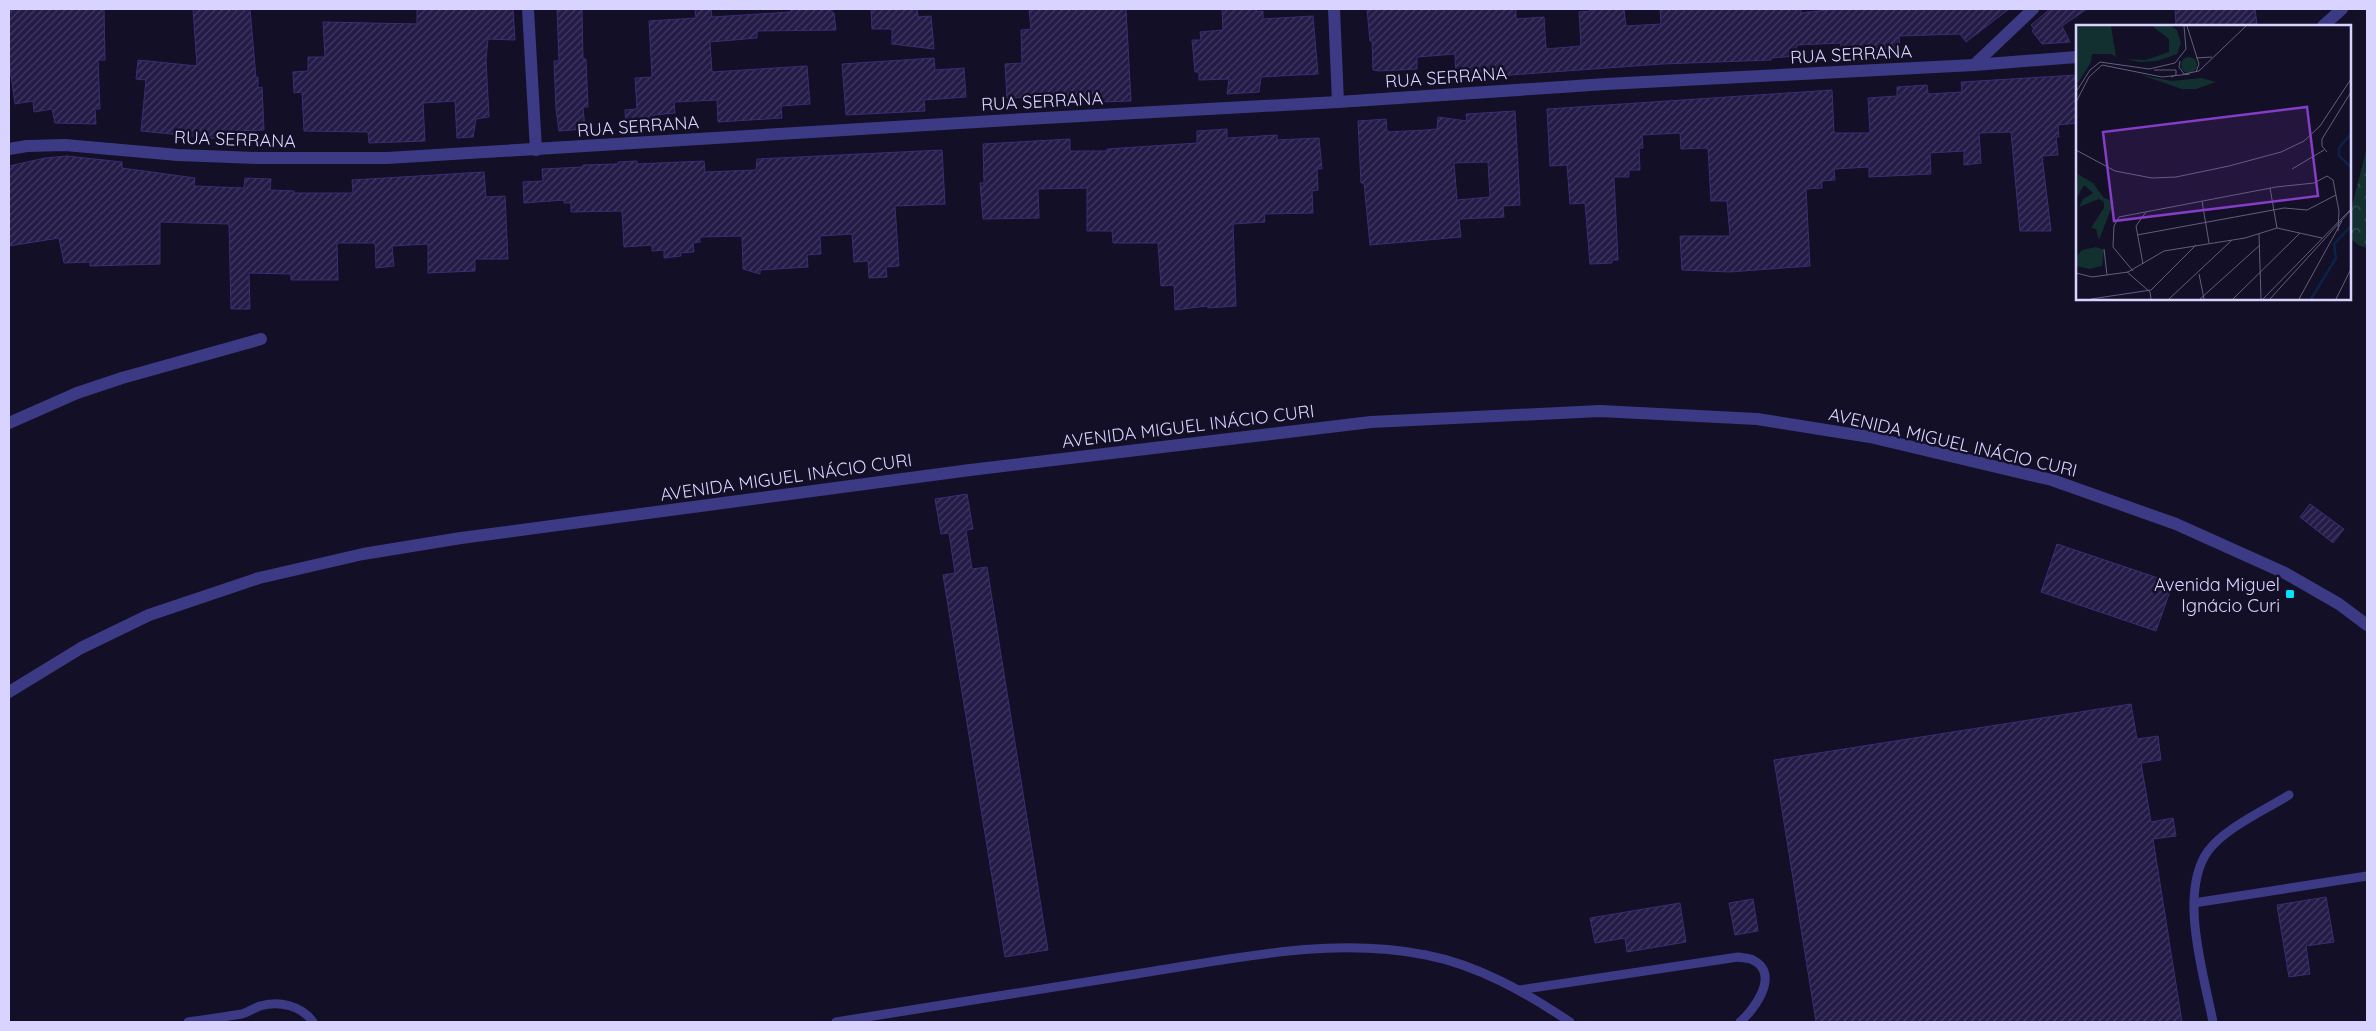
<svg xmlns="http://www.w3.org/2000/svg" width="2376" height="1031" font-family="Quicksand,sans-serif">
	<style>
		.forest { fill: url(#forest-crowns) }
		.building { fill: url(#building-hatch); stroke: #3b2d73; fill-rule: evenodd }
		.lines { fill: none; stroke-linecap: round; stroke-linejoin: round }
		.service { stroke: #3d3a85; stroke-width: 9 }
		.minor { stroke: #3d3a85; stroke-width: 12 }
		.tertiary { stroke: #3d3a85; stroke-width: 12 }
		.poi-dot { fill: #00e5ff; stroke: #130f26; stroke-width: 2 }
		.labels { text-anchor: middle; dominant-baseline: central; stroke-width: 5; stroke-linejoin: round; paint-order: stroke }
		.street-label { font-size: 18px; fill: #d9d4ff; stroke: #130f26 }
		.poi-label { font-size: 18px; fill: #d9d4ff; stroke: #130f26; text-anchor: end }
		.inset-river { fill: none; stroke: #0c2248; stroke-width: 2.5 }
		.inset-road { fill: none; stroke: #625e7d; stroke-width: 1 }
		.view { fill: #843dc5; fill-opacity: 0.15; stroke: #843dc5; stroke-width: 2.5 }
		.inset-edge { fill: none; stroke: #d9d4ff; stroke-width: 2.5 }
	</style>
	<defs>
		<pattern id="forest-crowns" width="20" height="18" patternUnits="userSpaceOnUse" patternTransform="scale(1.25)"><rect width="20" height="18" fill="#12302f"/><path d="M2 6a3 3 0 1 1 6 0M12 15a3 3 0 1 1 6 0" fill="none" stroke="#344d4e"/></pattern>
		<pattern id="building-hatch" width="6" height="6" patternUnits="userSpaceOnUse" patternTransform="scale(1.25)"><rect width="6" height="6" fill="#241b47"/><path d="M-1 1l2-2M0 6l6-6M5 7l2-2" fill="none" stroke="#433b63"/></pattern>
	</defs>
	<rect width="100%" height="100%" fill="#130f26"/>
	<path class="forest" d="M2367 148V248L2358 245 2350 238V213Z"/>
	<g class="building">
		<path d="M9 9H104L105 60H98L100 109H95L96 124 55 123 52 109 34 112 33 101 15 104 9 61Z"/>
		<path d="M193 9H250L256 78 258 77V88L262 87 264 130 232 131V140L141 131 146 80 136 79 138 60 197 66Z"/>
		<path d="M417 9H513L515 40 488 39 486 60 489 117 476 119 473 137 457 138 455 101 423 103 425 141 369 143 368 132 304 131 302 92 294 93 293 72 308 71V57H325L323 22 417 24Z"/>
		<path d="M557 9H582L583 59H586L588 107H583L585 129 559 131 556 109 554 61H559Z"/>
		<path d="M695 9H711L712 17 791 12V9H832V13H834L836 30 757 31V38L710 42 712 72 807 66 810 104 781 106 782 118 718 122 717 100 674 102 675 113 654 115 655 126 626 128 625 110 637 109 635 78 652 77 649 21 696 18Z"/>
		<path d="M871 9H917L918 17 931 16 934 49 892 44V29H872Z"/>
		<path d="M1029 9H1126L1131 101 1100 102V99L1036 103 1035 97 1007 98 1005 64 1022 63 1021 30 1031 29Z"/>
		<path d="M1222 9H1257V12L1263 11V19L1313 16 1318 74 1261 77 1259 92 1227 94 1229 79 1199 80V72H1195L1192 40H1201L1200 32 1223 30Z"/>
		<path d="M1367 9H1516V19L1544 17 1546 49 1581 46 1579 12 1591 11V9H1624L1626 26 1661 24 1660 9H1801V13L1837 9H2009L1966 42 1960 34 1899 36 1900 51 1841 54V43L1797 45 1796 56 1771 58V60L1662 64 1456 79 1455 54 1417 57V69L1379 71 1373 70 1372 41H1370Z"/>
		<path d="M2050 9H2087L2062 26 2070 42 2042 44 2032 31 2034 29 2031 25Z"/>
		<path d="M2175 9H2255L2257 24 2176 26Z"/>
		<path d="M934 58 935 70 964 68 966 97 924 100 925 111 846 115 842 64Z"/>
		<path d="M2077 75V123L2058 125 2059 137H2056L2058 155 2042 156 2051 231H2020L2011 132 1979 133 1981 163 1964 165V151L1930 153 1931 174 1869 177V167L1834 169 1835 180 1822 181V188L1806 189 1810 266 1730 272 1682 270 1680 236H1730L1727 201H1711L1708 148 1681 149 1680 133 1642 135 1643 148H1639L1640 170H1629V177H1614L1618 260H1612V263L1590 264 1585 203 1570 204 1567 165 1550 166 1547 109 1832 90 1834 133H1870L1868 98 1897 96V87L1927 85 1928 94 1962 92 1961 82Z"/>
		<path d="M1515 111 1520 205 1503 206 1504 217 1459 219 1461 237 1370 245 1364 183H1361L1358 121 1386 119 1387 132 1426 130 1437 129 1438 117 1467 121 1466 114ZM1488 162 1490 197 1457 200 1454 163Z"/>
		<path d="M1227 129V138L1277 135V140L1319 138 1322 169H1317L1318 190 1312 191 1313 213 1264 214 1265 222 1233 224 1236 306 1208 308 1207 306 1175 310 1174 285 1161 286 1158 243H1113L1112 231H1087V188L1038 189 1039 218 983 219 980 183H984L983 144 1070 139V151H1107V149L1197 143V131Z"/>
		<path d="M942 150 945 204 895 206 899 266 886 267 887 277 869 278 868 261 854 262 852 234 820 236 821 254 807 255 808 267 760 270V274L743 269 742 236 700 237V242L693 243 694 252 680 253 681 256 664 258V250L652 251V245L624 247 622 211 571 212V203H564V200L524 203 523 182 543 181 542 169 583 167V165L618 164V162L637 161V164L704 161 705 172 756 170 757 159Z"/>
		<path d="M67 156 122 162V168L195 178 194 186 244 188 245 178 271 179 270 190 294 191V193H353L352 180 484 172 486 197 505 196 508 259H475V271L428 273V244L392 246 394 266 376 268 375 243H337L338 280H291V274L249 273 250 309H231L229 224 160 222V264L90 266V262L64 263 59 238 9 246V166L45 158Z"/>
		<path d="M967 494 973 529 966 530 972 569 987 567 1048 950 1005 957 943 575 955 573 949 533 941 534 935 499Z"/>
		<path d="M2310 504 2344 529 2333 543 2300 517Z"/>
		<path d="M2057 544 2173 583 2156 631 2041 592Z"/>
		<path d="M2131 704 2137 739 2158 736 2161 760 2141 763 2151 822 2173 818 2176 836 2153 839 2182 1022H1816L1774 760Z"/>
		<path d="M2326 897 2334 942 2306 946 2310 974 2289 977 2277 905Z"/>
		<path d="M1753 899 1758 931 1735 935 1729 903Z"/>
		<path d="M1680 903 1686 942 1627 952 1625 938 1595 943 1590 918Z"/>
	</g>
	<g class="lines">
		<g class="service">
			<path d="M2194 903 2367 876"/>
			<path d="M1519 990 1738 957C1743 958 1749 958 1753 960 1781 974 1754 1010 1740 1022"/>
			<path d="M188 1022C206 1019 225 1017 242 1014 249 1012 254 1008 260 1006 279 1000 302 1006 313 1022"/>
			<path d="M836 1022C936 1006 1036 990 1136 974 1233 959 1329 936 1426 955 1478 965 1527 993 1570 1022"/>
			<path d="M2213 1022C2204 975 2178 893 2208 851 2225 828 2265 810 2289 795"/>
		</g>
		<g class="minor">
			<path d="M528 9 536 150"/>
			<path d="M1334 9 1338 102"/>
			<path d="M2323 26 2342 9"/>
			<path d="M1974 65 2033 9"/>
			<path d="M9 149 27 146 65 145 178 155 259 158H387L1026 119 1338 102 1606 84 1974 65 2077 57"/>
			<path d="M9 423 77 393 122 378 261 339"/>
		</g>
		<path class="tertiary" d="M9 692 81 648 149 615 259 578 363 554 461 538 970 470 1371 422 1600 411 1757 419 1870 437 2052 480 2176 524 2285 573 2339 604 2367 625"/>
	</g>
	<rect class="poi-dot" x="2285" y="589" width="10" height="10" rx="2.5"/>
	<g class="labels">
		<g class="street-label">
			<text transform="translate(1851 54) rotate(-3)">RUA SERRANA</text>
			<text transform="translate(1446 77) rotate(-4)">RUA SERRANA</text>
			<text transform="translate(1042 101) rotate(-3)">RUA SERRANA</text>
			<text transform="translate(638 126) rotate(-4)">RUA SERRANA</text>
			<text transform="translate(235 139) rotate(2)">RUA SERRANA</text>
			<text transform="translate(1188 426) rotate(-7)">AVENIDA MIGUEL INÁCIO CURI</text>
			<text transform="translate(1953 442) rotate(13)">AVENIDA MIGUEL INÁCIO CURI</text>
			<text transform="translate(786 477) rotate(-8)">AVENIDA MIGUEL INÁCIO CURI</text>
		</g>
		<g class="poi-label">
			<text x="2280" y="584">Avenida Miguel<tspan x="2280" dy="21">Ignácio Curi</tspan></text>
		</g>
	</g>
	<g transform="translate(2076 25)">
		<rect width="275" height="275" fill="#130f26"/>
		<path d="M0 1H35L40 32 35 29H16L15 37 0 61ZM76 1H95L101 5 105 18 101 29 81 36 64 37 49 34 70 35 93 27V14ZM65 50 96 56 125 53 140 57 120 64H106Z" fill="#12302f"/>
		<path d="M2 149 17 158 28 173 38 176 23 215 20 204 15 203 28 183V177L23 174 3 182 7 174 17 168 8 160 0 174ZM20 222 28 225 26 241 14 244 0 241V232L6 225Z" fill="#12302f"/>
		<path d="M105 40a8 8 0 1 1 16 0a8 8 0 1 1-16 0Z" fill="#12302f"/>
		<path class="inset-river" d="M275 109 263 123V131L275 142M235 274 260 233 258 219 275 201"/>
		<path class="inset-road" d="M111 1 123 39 120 47M120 33 136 32M104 36 103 42 108 49 123 46 170 1M78 45H100V50L95 52M0 67 14 45 24 37 73 44 99 38 110 24 108 1M0 77 13 52 26 40 86 52 114 49M0 125 39 146 76 153 100 152 153 141 205 127 228 116 244 101 275 54M251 127 246 121V114L275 67M216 144 248 125M194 163 201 203M126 176 133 218M183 209 185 274M61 210 208 183 231 185 260 170M28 224 31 250M67 239 60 201 70 187M57 246 37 222 38 201 43 192 200 162 238 158 251 151 257 155 263 186 262 206M51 247 74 267 75 274M0 248 16 252 52 247 88 226 169 213 201 203 246 213M123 249 128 274M15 274 75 265 120 220M93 274 156 215M124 274 184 220M157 274 224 208M187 274 275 184M194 274 275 185M223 274 266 196M260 274 275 244"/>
		<path class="view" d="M231 82 242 171 38 196 27 107Z"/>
		<rect width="275" height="275" class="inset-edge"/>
	</g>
	<rect width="2376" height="1031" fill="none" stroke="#d9d4ff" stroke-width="20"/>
</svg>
